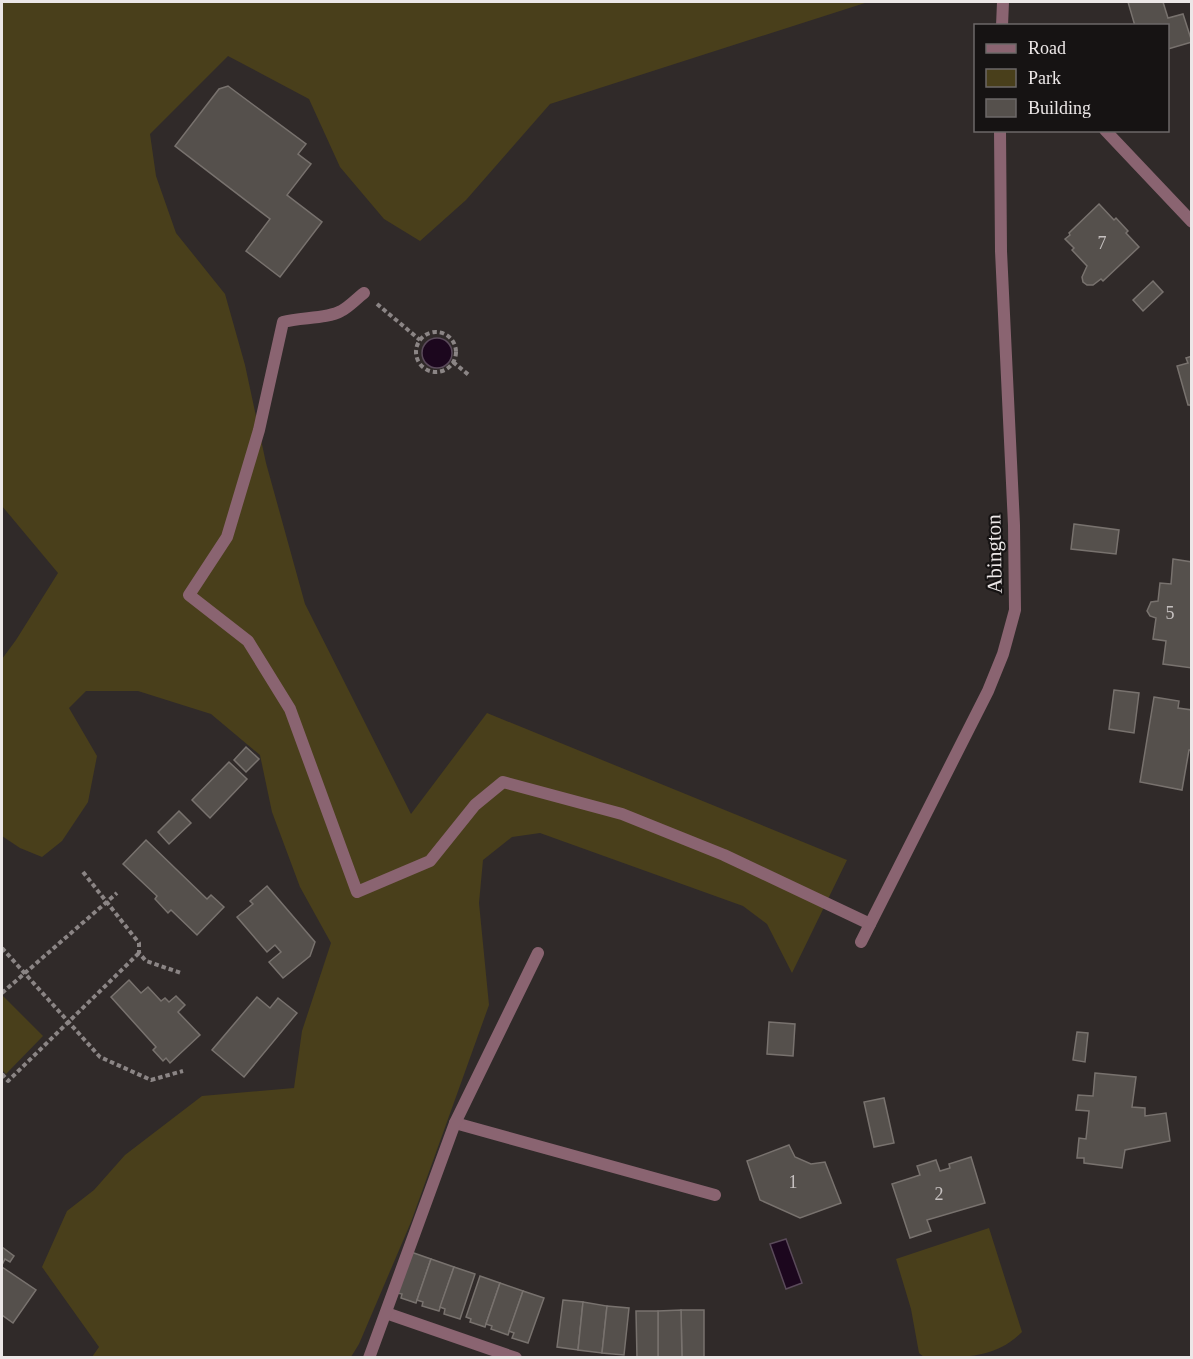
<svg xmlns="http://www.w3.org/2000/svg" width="1193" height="1359" font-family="'Times New Roman',serif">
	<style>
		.green { fill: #493f1b }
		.water { fill: #1c071e; stroke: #5a4a5a; stroke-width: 1.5 }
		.building { fill: #55504c; stroke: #78726e; stroke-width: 1.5 }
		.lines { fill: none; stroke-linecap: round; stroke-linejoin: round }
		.path { stroke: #8b8585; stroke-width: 4; stroke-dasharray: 4.5 3; stroke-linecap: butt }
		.service { stroke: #8a6471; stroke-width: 12 }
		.minor { stroke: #8a6471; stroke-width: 12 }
		.labels { text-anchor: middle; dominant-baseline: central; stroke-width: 4.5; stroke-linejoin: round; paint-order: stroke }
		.number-label { font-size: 18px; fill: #c6c1c0 }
		.street-label { font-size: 21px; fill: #ece7e7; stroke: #161313 }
	</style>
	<rect width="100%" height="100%" fill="#302a29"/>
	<g class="green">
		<path d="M2 2H868L550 104 466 200 420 241 384 219 340 167 309 99 228 56 150 134 156 176 176 233 225 294 245 365 266 463 305 604 411 814 487 713 847 860 792 973 767 924 743 906 540 833 512 837 483 860 479 903 489 1005 411 1222 359 1344 351 1357H92L99 1347 42 1267 67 1211 94 1190 125 1155 202 1096 294 1088 302 1031 331 943 300 887 272 812 260 755 211 714 138 691H86L69 708 97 756 88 802 62 841 42 857 20 848 2 836V659L16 640 58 573 2 506Z"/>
		<path d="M2 995 43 1036 6 1074 2 1070Z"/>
		<path d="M989 1228 1022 1332C995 1359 962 1358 924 1357L919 1353 911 1309 896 1259Z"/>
	</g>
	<g class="water">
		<circle cx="437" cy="353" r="15"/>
		<path d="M786 1239 802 1283 786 1289 770 1244Z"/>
	</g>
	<g class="building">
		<path d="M1128 2H1163L1168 18 1183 14 1192 42 1168 49V26H1135Z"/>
		<path d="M228 86 306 144 298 154 311 164 287 195 322 222 280 277 246 251 270 219 175 146 219 89Z"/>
		<path d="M1099 204 1114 220 1116 218 1128 231 1126 233 1139 247 1103 281 1101 279 1093 285H1087L1083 282 1082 277 1087 266 1072 250 1074 248 1065 239 1070 235 1069 233Z"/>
		<path d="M1153 281 1163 292 1143 311 1133 300Z"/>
		<path d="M1192 356V409L1190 405H1188L1177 366 1188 363 1186 358Z"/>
		<path d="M1074 524 1119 530 1116 554 1071 549Z"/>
		<path d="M1173 559 1192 562V668L1163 664 1166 641 1153 639 1156 618 1150 616 1147 611 1151 602 1158 601 1160 583 1171 584Z"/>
		<path d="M1114 690 1139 693 1134 733 1109 729Z"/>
		<path d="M1154 697 1179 701 1178 708 1192 710V750H1189L1182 790 1140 782Z"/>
		<path d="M246 747 259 759 246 772 234 760Z"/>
		<path d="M229 762 247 779 210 818 192 800Z"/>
		<path d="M179 811 191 823 169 844 158 832Z"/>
		<path d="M146 840 207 899 211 895 224 907 197 935 171 910 168 913 155 899 157 896 123 864Z"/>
		<path d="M267 886 315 942 310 956 283 978 269 962 281 952 275 945 267 952 237 917 253 904 250 901Z"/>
		<path d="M129 980 141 993 148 987 161 1001 165 998 169 1002 176 996 185 1005 178 1012 200 1035 170 1063 166 1058 163 1061 153 1050 156 1047 111 997Z"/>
		<path d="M257 997 270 1008 278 998 297 1013 244 1077 212 1050Z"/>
		<path d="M769 1022 795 1024 793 1056 767 1054Z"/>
		<path d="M1077 1032 1088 1033 1085 1062 1073 1060Z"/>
		<path d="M1095 1073 1136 1077 1132 1107 1145 1108V1116L1166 1113 1170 1141 1125 1150 1122 1168 1084 1163V1158H1077L1079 1138 1086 1139 1089 1111 1076 1110 1078 1095 1093 1096Z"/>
		<path d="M884 1098 894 1143 874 1147 864 1102Z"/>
		<path d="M789 1145 795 1157 811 1164 825 1162 841 1203 800 1218 760 1200 747 1161Z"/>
		<path d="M971 1157 985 1203 927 1220 931 1231 910 1238 892 1184 920 1175 917 1166 936 1160 940 1171 950 1168 949 1164Z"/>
		<path d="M2 1247 14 1256 10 1262 5 1259 2 1265Z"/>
		<path d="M411 1252 431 1259 416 1303 401 1298 402 1294 397 1293Z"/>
		<path d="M431 1259 454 1267 439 1311 422 1306 423 1302 417 1300Z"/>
		<path d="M2 1267 36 1290 13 1323 2 1315Z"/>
		<path d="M454 1267 475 1274 460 1319 444 1314 445 1309 440 1307Z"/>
		<path d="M480 1276 500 1283 485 1327 470 1322 471 1319 466 1317Z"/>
		<path d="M500 1283 523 1291 508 1335 491 1329 492 1326 486 1324Z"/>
		<path d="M523 1291 544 1298 528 1343 512 1338 514 1333 509 1331Z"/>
		<path d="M563 1300 583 1302 578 1350 557 1347Z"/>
		<path d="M583 1302 607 1306 602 1353 578 1350Z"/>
		<path d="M607 1306 629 1308 624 1355 602 1353Z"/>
		<path d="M681 1310H704V1357L682 1358Z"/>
		<path d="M681 1310 682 1358H658V1311Z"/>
		<path d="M636 1311H658V1358H637Z"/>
	</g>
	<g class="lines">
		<g class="path">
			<path d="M377 304 420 340"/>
			<circle cx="436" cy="352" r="20"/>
			<path d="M453 362 470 376"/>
			<path d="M83 872 139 943V953L146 961 181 973"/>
			<path d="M2 948 100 1057 151 1080 183 1071"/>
			<path d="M2 993 117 893"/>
			<path d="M2 1074 8 1081 139 953"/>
		</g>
		<path class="service" d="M364 293C356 299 349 307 341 311 327 319 300 317 283 322L259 430 227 537 189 595 248 641 290 709 357 892 430 861 475 805 503 782 622 814 724 855 870 924"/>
		<g class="minor">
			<path d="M1002 26 1003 2"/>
			<path d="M1105 130 1192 222"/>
			<path d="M861 942 988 691 1003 654 1015 610 1014 525 1001 251 1000 130"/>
			<path d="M455 1123 715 1195"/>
			<path d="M386 1313 516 1358"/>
			<path d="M369 1358 455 1123 538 953"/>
		</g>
	</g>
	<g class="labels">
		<g class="number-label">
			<text x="1102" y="243">7</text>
			<text x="1170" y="613">5</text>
			<text x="793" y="1182">1</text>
			<text x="939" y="1194">2</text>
		</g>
		<g class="street-label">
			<text transform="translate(994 554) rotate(-91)">Abington</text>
		</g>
	</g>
	<rect width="1193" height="1359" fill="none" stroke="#ece7e7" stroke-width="6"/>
	<rect x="974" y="24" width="195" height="108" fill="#161313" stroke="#6c6868" stroke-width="1.5"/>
	<rect x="986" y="44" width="30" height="9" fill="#8a6471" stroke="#6c6868" stroke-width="1.5"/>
	<text x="1028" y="54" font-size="18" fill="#ece7e7">Road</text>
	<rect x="986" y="69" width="30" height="18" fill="#493f1b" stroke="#6c6868" stroke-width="1.5"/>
	<text x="1028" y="84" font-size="18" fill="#ece7e7">Park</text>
	<rect x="986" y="99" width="30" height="18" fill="#55504c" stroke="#6c6868" stroke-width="1.5"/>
	<text x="1028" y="114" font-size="18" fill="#ece7e7">Building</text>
</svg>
